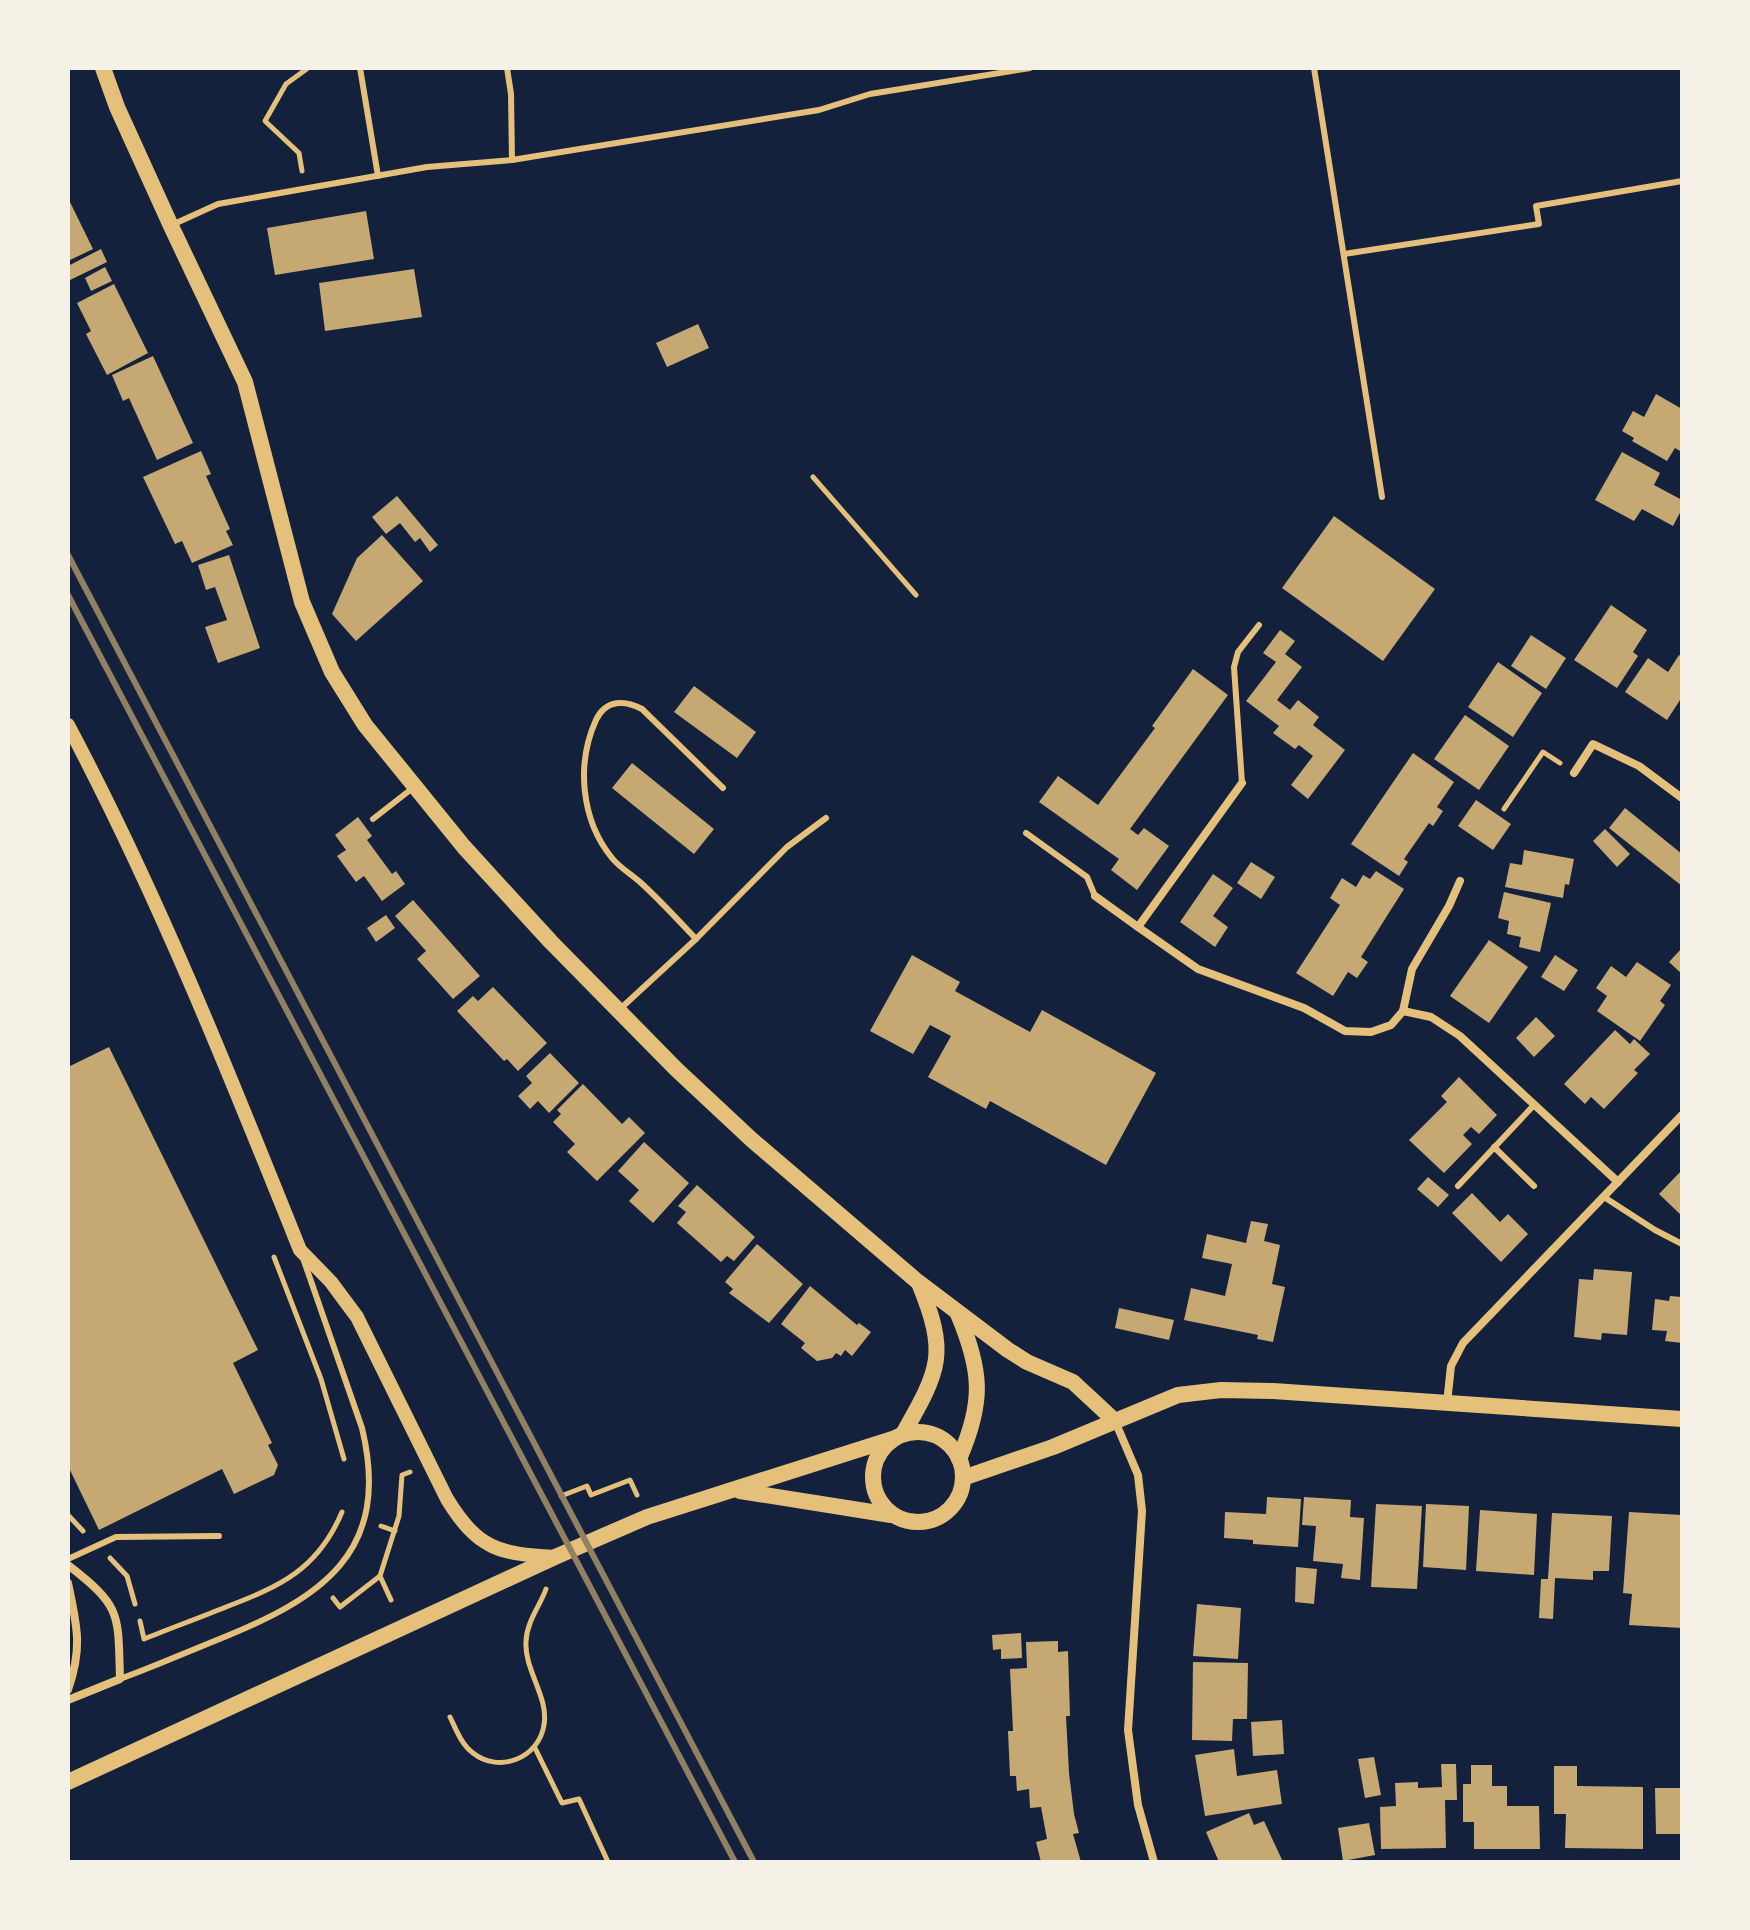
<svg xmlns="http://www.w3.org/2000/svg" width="1750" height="1930" font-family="'Fira Sans',sans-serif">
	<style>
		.building { fill: #c6a872 }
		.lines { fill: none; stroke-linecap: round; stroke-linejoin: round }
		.path { stroke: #e5c07b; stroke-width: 5 }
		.service { stroke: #e5c07b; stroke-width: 6 }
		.minor { stroke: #e5c07b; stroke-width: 8 }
		.tertiary { stroke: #e5c07b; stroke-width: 14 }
		.secondary { stroke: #e5c07b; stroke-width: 16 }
		.rail { stroke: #918062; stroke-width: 6 }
	</style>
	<rect width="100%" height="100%" fill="#14213d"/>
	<g class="building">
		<path d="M68 198 93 249 68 261Z"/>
		<path d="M366 211 374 259 275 275 267 228Z"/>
		<path d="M101 249 107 262 68 281V266Z"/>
		<path d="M105 267 112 281 91 291 85 278Z"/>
		<path d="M414 269 422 317 325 331 319 283Z"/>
		<path d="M114 284 148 353 107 375 86 334 91 331 77 303Z"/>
		<path d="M698 324 709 348 667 367 656 343Z"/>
		<path d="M153 356 193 443 157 460 129 398 123 401 112 375Z"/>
		<path d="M1656 394 1682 409V452L1675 448 1667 461 1632 441 1634 438 1622 431 1633 411 1644 417Z"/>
		<path d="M201 451 211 474 206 476 230 529 226 531 233 545 192 563 182 541 175 544 143 477Z"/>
		<path d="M1622 452 1660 473 1654 485 1682 500V509L1673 526 1642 509 1634 521 1595 500Z"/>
		<path d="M397 496 438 545 430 552 420 538 415 542 400 523 386 534 372 517Z"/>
		<path d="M1334 516 1435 589 1383 661 1282 588Z"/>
		<path d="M382 535 423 581 356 641 332 614 357 558Z"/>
		<path d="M229 555 260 648 218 663 205 627 227 620 215 587 206 590 198 565Z"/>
		<path d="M1611 605 1647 630 1633 652 1638 656 1617 688 1574 660Z"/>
		<path d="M1280 630 1295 641 1285 654 1302 667 1277 700 1290 710 1298 700 1319 717 1313 725 1345 750 1308 799 1291 785 1313 756 1299 745 1295 749 1273 733 1279 726 1246 701 1276 662 1263 653Z"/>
		<path d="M1531 635 1566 658 1546 689 1511 666Z"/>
		<path d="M1679 655 1682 657V697L1667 720 1625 692 1648 658 1668 672Z"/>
		<path d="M1498 662 1542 693 1513 737 1468 707Z"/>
		<path d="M1193 669 1228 695 1130 829 1138 835 1144 828 1169 846 1137 890 1111 870 1119 859 1039 802 1058 776 1098 805 1155 728 1152 726Z"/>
		<path d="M694 686 756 732 737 758 674 712Z"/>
		<path d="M1465 715 1509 746 1479 790 1434 759Z"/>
		<path d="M1413 753 1454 782 1437 807 1443 811 1433 826 1429 823 1404 859 1408 862 1399 876 1351 844Z"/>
		<path d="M632 763 714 829 694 854 612 788Z"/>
		<path d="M1476 800 1511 824 1493 850 1458 826Z"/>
		<path d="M1625 808 1682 854V886L1609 828Z"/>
		<path d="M358 817 372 836 367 840 392 874 396 871 405 884 382 901 364 876 356 882 337 856 346 850 335 835Z"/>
		<path d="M1605 829 1630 854 1617 867 1593 841Z"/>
		<path d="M1524 850 1574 859 1569 885 1565 884 1563 898 1505 887 1510 863 1522 865Z"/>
		<path d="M1251 862 1275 877 1261 899 1237 883Z"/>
		<path d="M1376 871 1404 889 1361 957 1368 962 1357 978 1348 972 1333 996 1296 973 1340 905 1330 898 1342 878 1356 887 1363 875 1370 879Z"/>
		<path d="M1213 874 1233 888 1213 916 1228 927 1215 947 1180 922Z"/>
		<path d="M1504 892 1551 903 1540 952 1519 947 1521 937 1507 934 1509 921 1498 918Z"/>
		<path d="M413 900 480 976 453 999 417 959 426 951 395 916Z"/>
		<path d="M386 915 395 928 376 942 367 928Z"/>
		<path d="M1489 940 1528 967 1489 1023 1450 996Z"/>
		<path d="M1682 948V974L1669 962Z"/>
		<path d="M912 955 960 982 955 991 1030 1032 1042 1010 1156 1073 1106 1165 990 1101 986 1109 928 1077 951 1036 930 1025 913 1054 870 1031Z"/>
		<path d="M1555 955 1578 970 1564 991 1541 977Z"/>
		<path d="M1637 962 1671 985 1660 1001 1665 1005 1640 1041 1597 1011 1607 996 1596 988 1611 966 1626 977Z"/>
		<path d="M493 987 547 1043 518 1071 507 1059 504 1061 457 1011 473 996 478 1001Z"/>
		<path d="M1536 1017 1555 1036 1534 1057 1516 1038Z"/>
		<path d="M1615 1030 1630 1044 1634 1039 1650 1054 1634 1070 1638 1073 1604 1109 1591 1097 1585 1104 1564 1084Z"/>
		<path d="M109 1047 258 1350 233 1363 272 1443 268 1445 278 1465 274 1475 234 1494 222 1469 99 1530 68 1466V1067Z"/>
		<path d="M550 1053 579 1083 549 1113 538 1101 530 1109 518 1096 532 1083 526 1076Z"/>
		<path d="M1459 1077 1497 1115 1479 1134 1471 1127 1463 1135 1472 1144 1444 1173 1409 1140 1447 1102 1441 1096Z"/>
		<path d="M583 1084 622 1124 629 1117 645 1133 597 1181 567 1152 575 1144 553 1122 561 1114 557 1110Z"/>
		<path d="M644 1142 689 1183 653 1223 629 1201 639 1190 618 1171Z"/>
		<path d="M1682 1170V1216L1659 1194Z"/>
		<path d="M1428 1177 1449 1195 1438 1207 1417 1189Z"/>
		<path d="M697 1185 755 1237 734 1261 727 1256 721 1262 677 1223 686 1212 678 1206Z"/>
		<path d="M1472 1193 1500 1222 1508 1214 1528 1234 1501 1262 1452 1213Z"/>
		<path d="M1251 1221 1268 1224 1264 1241 1280 1245 1272 1284 1285 1287 1273 1342 1257 1339 1258 1335 1184 1320 1191 1288 1225 1296 1232 1264 1202 1258 1207 1234 1246 1243Z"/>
		<path d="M757 1244 803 1284 769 1323 729 1293 733 1289 725 1282Z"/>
		<path d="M1594 1269 1632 1272 1627 1335 1602 1333 1601 1340 1574 1337 1579 1279 1593 1280Z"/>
		<path d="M810 1286 857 1325 859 1323 871 1332 852 1356 845 1350 841 1356 836 1353 832 1358 817 1361 801 1348 805 1343 781 1324Z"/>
		<path d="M1670 1296 1682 1297V1343L1665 1341 1667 1331 1652 1330 1655 1299 1669 1301Z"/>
		<path d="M1119 1308 1174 1320 1169 1340 1115 1328Z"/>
		<path d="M1267 1497 1301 1499 1298 1547 1253 1544V1540L1224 1538 1225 1512 1266 1514Z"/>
		<path d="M1304 1497 1351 1500 1350 1517 1364 1518 1360 1580 1341 1578 1343 1564 1313 1561 1316 1526 1302 1525Z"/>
		<path d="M1376 1504 1422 1506 1417 1589 1371 1587Z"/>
		<path d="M1426 1504 1469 1506 1466 1570 1423 1567Z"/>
		<path d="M1480 1510 1537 1514 1534 1575 1476 1571Z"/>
		<path d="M1629 1512 1682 1515V1628L1629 1625 1632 1594 1623 1593Z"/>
		<path d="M1552 1513 1612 1516 1609 1571H1593V1580L1555 1578 1553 1619 1539 1618 1541 1579H1548Z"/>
		<path d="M1296 1567 1317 1569 1314 1604 1295 1602Z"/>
		<path d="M1197 1604 1241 1608 1238 1659 1193 1656Z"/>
		<path d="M1021 1633 1022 1658 1001 1659V1649L993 1650 992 1635Z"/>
		<path d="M1058 1641V1652L1068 1651 1070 1716H1066L1069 1773 1074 1814 1079 1833 1073 1834 1081 1862H1041L1036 1842 1047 1839 1041 1807 1030 1808 1029 1789 1017 1791 1016 1776H1010L1008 1731H1013L1010 1669 1027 1668 1026 1642Z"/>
		<path d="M1193 1662 1248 1663 1247 1719H1233L1232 1741 1192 1740Z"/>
		<path d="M1282 1720 1284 1754 1253 1756 1251 1722Z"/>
		<path d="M1234 1749 1237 1776 1277 1770 1282 1804 1205 1816 1195 1755Z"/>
		<path d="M1374 1757 1381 1795 1365 1798 1358 1759Z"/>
		<path d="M1441 1764H1456L1457 1800H1445L1446 1848 1381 1849 1380 1807 1396 1806 1395 1783 1418 1782V1788L1442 1787Z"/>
		<path d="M1471 1765H1492V1786H1507V1806H1539L1540 1849H1474V1822H1463V1784H1471Z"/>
		<path d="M1554 1766H1577V1786L1643 1787V1849L1565 1848 1566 1814H1554Z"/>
		<path d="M1655 1788H1682V1834H1656Z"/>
		<path d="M1249 1813 1254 1825 1264 1821 1283 1862H1219L1206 1832Z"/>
		<path d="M1369 1823 1375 1855 1343 1861 1338 1828Z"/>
	</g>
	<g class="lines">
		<g class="path">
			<path d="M302 171 299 153 265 121 286 84 308 68"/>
			<path d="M813 477 916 595"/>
			<path d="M1504 809 1543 752 1560 763"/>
			<path d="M274 1257 321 1379 344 1459"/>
			<path d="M561 1496 587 1486 591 1495 630 1480 637 1495"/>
			<path d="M68 1515 83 1531"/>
			<path d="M381 1526 395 1531"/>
			<path d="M110 1558 127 1576 135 1604"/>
			<path d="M380 1576 391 1600"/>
			<path d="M333 1598 340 1607 380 1576 399 1516 402 1475 410 1472"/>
			<path d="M140 1621 144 1639C171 1628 199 1618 226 1607 281 1586 318 1569 342 1512"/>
			<path d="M450 1717C456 1729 461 1744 473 1753 499 1774 539 1758 544 1725 549 1697 524 1670 526 1641 527 1621 540 1606 546 1589"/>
			<path d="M535 1748 562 1803 579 1799 608 1862"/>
		</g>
		<g class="service">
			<path d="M360 68 378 176"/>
			<path d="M507 68 511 94 512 160"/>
			<path d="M1314 68 1382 497"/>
			<path d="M174 224 218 204 427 167 512 160 819 110 870 94 1030 68"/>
			<path d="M1344 254 1539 224 1536 206 1682 181"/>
			<path d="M1242 783 1234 667 1238 652 1259 625"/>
			<path d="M373 819 414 787"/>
			<path d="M1026 833 1087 877 1095 896"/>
			<path d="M696 939C678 920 660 900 640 882 631 874 620 868 612 858 581 820 576 764 596 720 606 699 625 700 642 709L723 788"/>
			<path d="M620 1009 696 939 787 847 826 818"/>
			<path d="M1494 1147 1534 1186"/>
			<path d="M1458 1186 1534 1105"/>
			<path d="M1604 1197 1655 1230 1682 1244"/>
			<path d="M68 1559 116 1537 219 1536"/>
			<path d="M120 1679C153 1667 185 1653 217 1640 322 1598 392 1553 362 1428L304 1261"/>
		</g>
		<g class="minor">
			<path d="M1574 773 1593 744 1639 766 1682 798"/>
			<path d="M1242 783 1138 927 1198 969 1304 1008 1345 1031 1371 1032 1391 1025 1403 1011 1412 969 1449 906 1460 881"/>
			<path d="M1095 896 1138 927"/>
			<path d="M1403 1011 1431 1017 1460 1036 1618 1182"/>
			<path d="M1447 1403 1451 1366 1463 1343 1682 1115"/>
			<path d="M1115 1421 1138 1475 1142 1511 1128 1730 1138 1805 1154 1862"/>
			<path d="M68 1565C122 1607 118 1613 120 1679L68 1700"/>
			<path d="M68 1583C77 1626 83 1647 68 1690"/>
		</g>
		<path class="tertiary" d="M68 725C158 895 229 1073 300 1250L331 1282 357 1317 447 1499C478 1549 498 1554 555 1557"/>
		<g class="secondary">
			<path d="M103 68 117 107 171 226 245 382 302 602 332 672 365 725 464 847 551 942 676 1069 752 1140 918 1282 1008 1350 1027 1362 1073 1382 1115 1421"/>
			<path d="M958 1314C982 1371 984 1402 959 1459"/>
			<circle cx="918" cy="1477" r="45"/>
			<path d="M903 1434C940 1369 948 1354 919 1283"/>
			<path d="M963 1478 1053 1447 1178 1395 1221 1390 1273 1391 1682 1419"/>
			<path d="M740 1491 891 1515"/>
			<path d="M68 1782 555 1557 647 1517 892 1439"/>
		</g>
		<g class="rail">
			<path d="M68 555 754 1862"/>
			<path d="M68 595 735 1862"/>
		</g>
	</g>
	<rect width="1750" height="1930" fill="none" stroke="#f6f1e7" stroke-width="140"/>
</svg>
